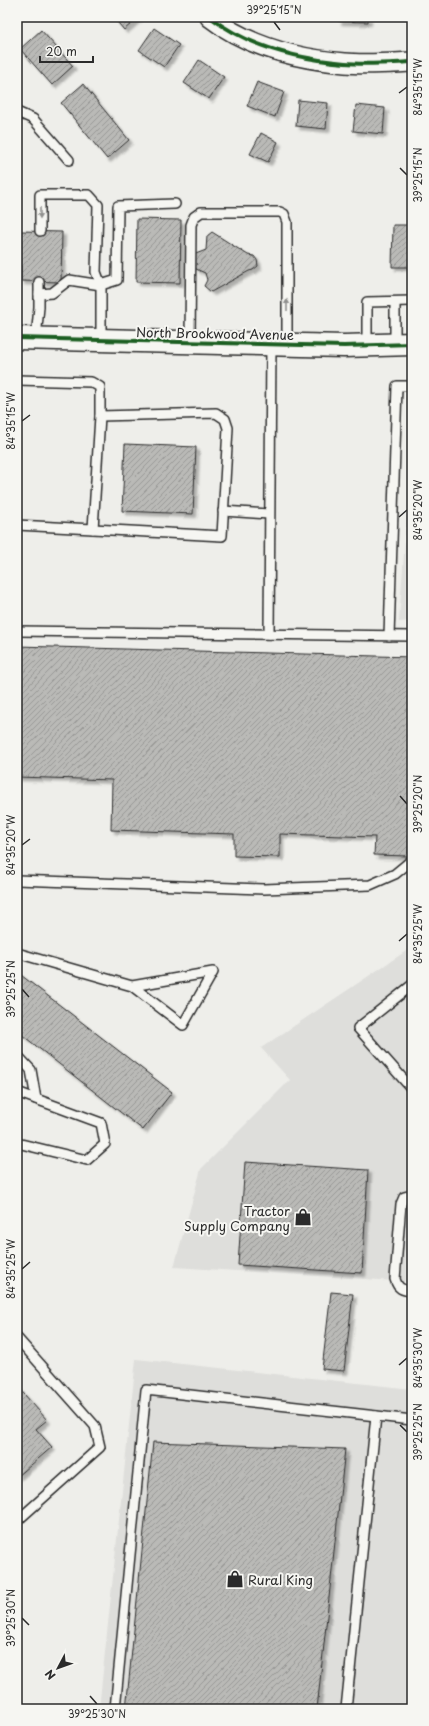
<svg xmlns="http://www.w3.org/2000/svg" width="429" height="1726" font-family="'Playpen Sans',sans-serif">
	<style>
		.built { fill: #dededb }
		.building { fill: url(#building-hatch); stroke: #2b2b2b; filter: url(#shadow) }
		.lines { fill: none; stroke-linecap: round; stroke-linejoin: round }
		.lane-casing { stroke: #2b2b2b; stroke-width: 12 }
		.street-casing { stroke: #2b2b2b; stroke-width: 22 }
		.secondary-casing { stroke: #2b2b2b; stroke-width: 25 }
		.lane { stroke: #f6f6f2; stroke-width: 9 }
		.street { stroke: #f6f6f2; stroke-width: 19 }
		.secondary { stroke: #f6f6f2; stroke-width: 22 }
		.cycleway-casing { stroke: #f6f6f2; stroke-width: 6 }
		.cycleway { stroke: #1b5e20; stroke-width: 4 }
		.oneway { fill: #90908e }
		.ticks { fill: none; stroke: #2b2b2b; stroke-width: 1.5 }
		.labels { text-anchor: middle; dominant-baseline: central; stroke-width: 4; stroke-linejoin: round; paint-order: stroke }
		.street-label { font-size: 13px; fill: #2b2b2b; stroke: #f6f6f2 }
		.poi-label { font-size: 13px; fill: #2b2b2b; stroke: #f6f6f2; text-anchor: end }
		.neatline { fill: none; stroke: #2b2b2b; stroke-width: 1.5 }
		.ticks-label { font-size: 10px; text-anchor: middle; fill: #2b2b2b }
	</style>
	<defs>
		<pattern id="building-hatch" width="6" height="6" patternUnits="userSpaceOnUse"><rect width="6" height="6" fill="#babab7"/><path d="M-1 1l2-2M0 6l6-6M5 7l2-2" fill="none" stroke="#979795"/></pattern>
		<filter id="shadow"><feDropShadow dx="3.5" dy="3.5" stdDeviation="1" flood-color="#0004"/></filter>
	</defs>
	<rect width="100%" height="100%" fill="#eeeeea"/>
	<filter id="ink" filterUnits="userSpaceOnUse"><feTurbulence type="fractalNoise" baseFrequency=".025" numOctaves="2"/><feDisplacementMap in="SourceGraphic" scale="8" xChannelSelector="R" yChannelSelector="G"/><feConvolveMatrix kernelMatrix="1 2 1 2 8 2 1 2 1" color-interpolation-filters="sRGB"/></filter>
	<g filter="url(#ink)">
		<g class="built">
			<path d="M412 446V621L399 622V621Z"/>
			<path d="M412 947V1282L174 1267 201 1169 290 1080 261 1048Z"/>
			<path d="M136 1359 412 1389V1709H99Z"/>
		</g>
		<g class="building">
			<path d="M113 17H139L124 30Z"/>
			<path d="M339 17H368V22L338 21Z"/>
			<path d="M154 28 179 45 164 67 139 50Z"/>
			<path d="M41 30 73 66 52 85 20 49Z"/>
			<path d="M199 60 224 77 209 99 184 83Z"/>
			<path d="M257 82 284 92 275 117 247 106Z"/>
			<path d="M83 84 129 140 107 159 61 103Z"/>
			<path d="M298 100 328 103 326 129 296 126Z"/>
			<path d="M356 105 385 108 383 134 353 131Z"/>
			<path d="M261 133 278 142 268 162 250 154Z"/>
			<path d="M137 219 181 220 180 283 136 282Z"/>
			<path d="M393 225H412V267H392Z"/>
			<path d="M21 231 62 232 61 282 21 281Z"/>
			<path d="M212 232 248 255 254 256 257 260 258 266 253 270 249 271 211 292 204 286 207 280 205 273 196 269 193 255 206 250 207 236Z"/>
			<path d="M125 444 196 447 193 514 122 511Z"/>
			<path d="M17 646 412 657V753H411L408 856 374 855 375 837 280 834V857L234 856V834L111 830 112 780 17 777Z"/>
			<path d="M17 972 172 1092 143 1130 17 1031Z"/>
			<path d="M245 1162 368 1170 362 1273 238 1265Z"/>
			<path d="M331 1292 353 1294 344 1371 322 1369Z"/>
			<path d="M17 1386 47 1420 36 1429 52 1447 17 1477Z"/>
			<path d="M153 1442 345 1449 317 1709H126Z"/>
		</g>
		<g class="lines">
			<g class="lane-casing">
				<g id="lane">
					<path d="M17 112 33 119 69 160"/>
					<path d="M40 231V195H89L98 205 96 272 101 285V340"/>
					<path d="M39 294 52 293 69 280 101 285 117 280 118 206 175 204"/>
					<path d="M395 302V344"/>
					<path d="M36 338 39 307V282"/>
					<path d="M190 342 191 225 194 217 201 212H280L284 214 287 222V344"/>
					<path d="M367 344V302L412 301"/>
					<path d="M17 380 91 382 100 387V416L216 413 225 419 228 428 222 536 93 529"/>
					<path d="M223 511 269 514"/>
					<path d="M17 525 93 529 100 416"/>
					<path d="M17 631 412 636"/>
					<path d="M269 634 271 344"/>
					<path d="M389 636 397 386H412"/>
					<path d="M17 880 264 889 370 885 395 874 412 860"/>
					<path d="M17 953 132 986 183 1025 213 972 132 986"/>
					<path d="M412 985 358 1028 412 1089"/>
					<path d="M17 1055 31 1070 36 1099"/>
					<path d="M17 1092 101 1123 105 1144 87 1160 17 1143"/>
					<path d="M412 1195 404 1197 401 1204 395 1279C398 1289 402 1290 412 1291"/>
					<path d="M17 1338 95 1426 100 1447 17 1521"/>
					<path d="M115 1709 146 1390 412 1420"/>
					<path d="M346 1709 376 1416"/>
				</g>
			</g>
			<g class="street-casing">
				<path id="street" d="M210 17C247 46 298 59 345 63 367 65 390 63 412 62"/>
			</g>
			<g class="secondary-casing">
				<path id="secondary" d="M17 338 344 346 412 344"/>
			</g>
			<use href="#lane" class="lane"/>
			<use href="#street" class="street"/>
			<use href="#secondary" class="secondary"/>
			<g class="cycleway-casing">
				<g id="cycleway">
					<path d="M210 17C247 46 298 59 345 63 367 65 390 63 412 62"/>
					<path d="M17 338 344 346 412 344"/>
				</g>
			</g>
			<use href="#cycleway" class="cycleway"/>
		</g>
		<defs><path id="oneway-solid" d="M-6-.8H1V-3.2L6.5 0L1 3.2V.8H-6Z"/></defs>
		<g class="oneway">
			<use href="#oneway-solid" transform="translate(40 213) rotate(90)"/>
			<use href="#oneway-solid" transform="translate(287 305) rotate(-90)"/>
		</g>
	</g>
	<path class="ticks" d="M274 22 280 30M399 93 407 87M400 168 407 175M22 421 30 415M399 517 407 510M400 796 407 804M22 845 30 839M399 941 407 934M22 989 29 997M22 1269 30 1262M399 1365 407 1358M400 1425 407 1432M22 1618 29 1625M90 1696 97 1704"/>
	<defs>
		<g id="shop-bare" transform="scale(1.38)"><path d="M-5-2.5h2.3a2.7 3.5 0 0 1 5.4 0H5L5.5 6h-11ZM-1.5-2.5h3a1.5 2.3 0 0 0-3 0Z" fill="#2b2b2b" stroke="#f6f6f2" stroke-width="2.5" paint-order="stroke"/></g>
	</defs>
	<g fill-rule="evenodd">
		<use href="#shop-bare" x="303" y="1217"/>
		<use href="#shop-bare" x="235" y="1579"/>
	</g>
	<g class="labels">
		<g class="street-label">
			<text transform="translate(215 333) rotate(1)">North Brookwood Avenue</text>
		</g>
		<g class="poi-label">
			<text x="290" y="1210">Tractor<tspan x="290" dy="15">Supply Company</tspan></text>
			<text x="248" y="1579" text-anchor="start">Rural King</text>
		</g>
	</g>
	<rect width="429" height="1726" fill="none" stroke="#f6f6f2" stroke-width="44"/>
	<g transform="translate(58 1668) rotate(229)" stroke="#f6f6f2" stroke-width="3" paint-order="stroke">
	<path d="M0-3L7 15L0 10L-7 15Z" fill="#2b2b2b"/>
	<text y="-6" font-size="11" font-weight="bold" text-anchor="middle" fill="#2b2b2b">N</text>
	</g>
	<path d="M40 56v6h53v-6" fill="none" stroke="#2b2b2b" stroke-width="2"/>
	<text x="46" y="56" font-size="12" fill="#2b2b2b" stroke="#f6f6f2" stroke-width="3" paint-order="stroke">20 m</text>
	<rect x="22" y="22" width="385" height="1682" class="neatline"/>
	<g class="ticks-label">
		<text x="274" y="14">39°25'15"N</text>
		<text transform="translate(418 87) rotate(-90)" y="4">84°35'15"W</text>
		<text transform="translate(418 175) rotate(-90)" y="4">39°25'15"N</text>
		<text transform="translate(11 421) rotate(-90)" y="4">84°35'15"W</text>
		<text transform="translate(418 510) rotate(-90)" y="4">84°35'20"W</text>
		<text transform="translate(418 804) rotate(-90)" y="4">39°25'20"N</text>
		<text transform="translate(11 845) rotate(-90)" y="4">84°35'20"W</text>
		<text transform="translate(418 934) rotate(-90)" y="4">84°35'25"W</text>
		<text transform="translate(11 989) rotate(-90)" y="4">39°25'25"N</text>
		<text transform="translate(11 1269) rotate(-90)" y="4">84°35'25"W</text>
		<text transform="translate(418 1358) rotate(-90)" y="4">84°35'30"W</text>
		<text transform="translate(418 1432) rotate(-90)" y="4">39°25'25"N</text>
		<text transform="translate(11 1618) rotate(-90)" y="4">39°25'30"N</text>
		<text x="97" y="1718">39°25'30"N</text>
	</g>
</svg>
